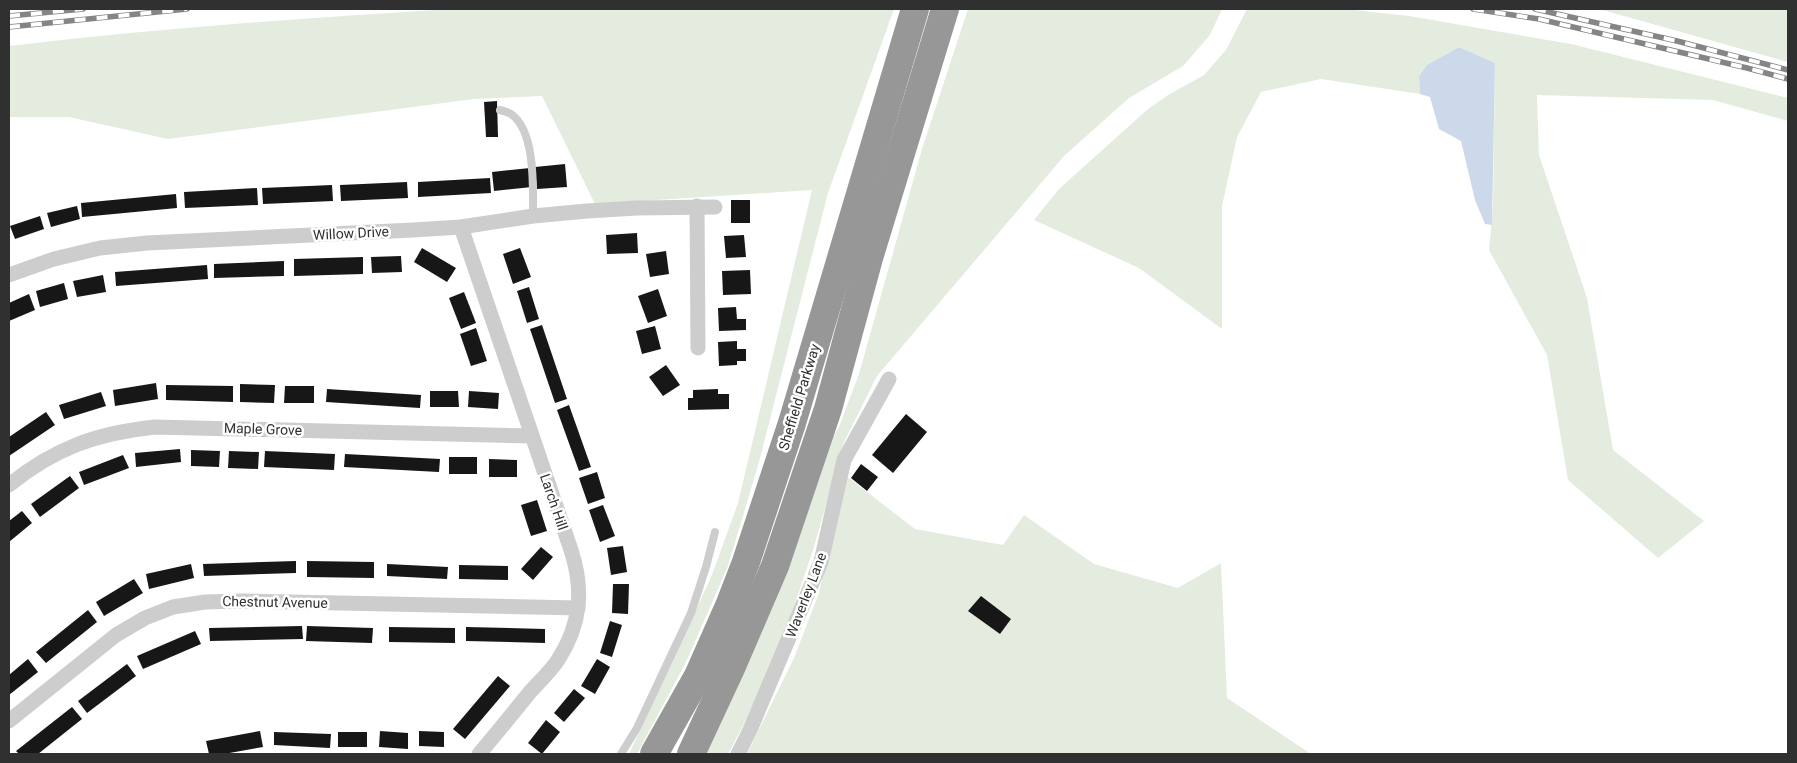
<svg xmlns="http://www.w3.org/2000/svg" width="1797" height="763" font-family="Roboto,sans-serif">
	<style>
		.green { fill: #e3ecdf }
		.water { fill: #ccd9ea }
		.building { fill: #171717 }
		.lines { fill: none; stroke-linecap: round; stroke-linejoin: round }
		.lane { stroke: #cdcdcd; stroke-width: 8 }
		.street { stroke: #cdcdcd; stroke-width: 15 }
		.highway { stroke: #979797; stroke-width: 28 }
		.rail-casing { stroke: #858585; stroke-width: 5.5 }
		.rail { stroke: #fff; stroke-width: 4; stroke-dasharray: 11; stroke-linecap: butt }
		.labels { text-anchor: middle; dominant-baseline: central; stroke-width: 5; stroke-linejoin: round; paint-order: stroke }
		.street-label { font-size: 14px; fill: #303030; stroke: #fff }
	</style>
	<rect width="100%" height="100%" fill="#fff"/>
	<g class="green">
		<path d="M455 9H894L828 193 759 462 728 566 686 662 637 754H629L712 575 738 503 812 190 595 204 542 96 474 99 168 139 69 117H9V46C157 28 306 18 455 9Z"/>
		<path d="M968 9H1222L1210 35 1183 66 1129 98 1064 156 877 376 844 442 814 547 787 628 745 722 728 754H706L830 442 839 427 859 374 922 149Z"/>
		<path d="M1247 9H1345L1409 16 1571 44 1788 98V121L1713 100 1537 95 1539 155 1587 298 1613 450 1704 521 1658 558 1568 480 1547 355 1489 250 1493 207 1495 63 1459 47 1427 65 1419 76 1420 94 1321 79 1261 92 1237 137 1222 206V329L1139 268 1034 220 1059 189 1148 109 1168 95 1204 75 1226 50Z"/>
		<path d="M1599 9H1788V62Z"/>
		<path d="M845 475 915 529 1003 545 1024 515 1094 564 1178 588 1221 563 1227 698 1311 754H747L794 658 819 593Z"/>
	</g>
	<path class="water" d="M1459 47 1495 63 1492 225 1485 224 1475 200 1461 141 1439 129 1430 97 1420 94 1419 76 1427 65Z"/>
	<g class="building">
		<path d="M497 101 498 137H486L484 102Z"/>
		<path d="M565 164 567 187 537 189 535 167Z"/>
		<path d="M530 168 532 187 494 191 492 172Z"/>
		<path d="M490 178 491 193 418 197V182Z"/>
		<path d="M407 182 408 198 341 201 340 185Z"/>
		<path d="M332 185 333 201 263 204 262 188Z"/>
		<path d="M257 188 258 205 185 208 184 192Z"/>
		<path d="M176 194 177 208 82 217 81 203Z"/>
		<rect x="731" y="200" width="19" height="23"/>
		<path d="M77 206 80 219 51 227 47 213Z"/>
		<path d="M40 216 44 229 15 239 10 226Z"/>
		<path d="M637 233 638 253 607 254 606 235Z"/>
		<path d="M744 235 746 257 726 258 724 236Z"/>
		<path d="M422 248 456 268 447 282 414 262Z"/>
		<path d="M520 248 531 277 513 284 503 254Z"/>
		<path d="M666 251 669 274 650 277 646 254Z"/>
		<path d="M401 256 402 272 372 273 371 257Z"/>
		<path d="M363 257V274L294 276V259Z"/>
		<path d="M284 261V276L214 278V264Z"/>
		<path d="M207 265 208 279 116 286 115 272Z"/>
		<path d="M750 270 751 294 723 295 722 271Z"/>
		<path d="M103 275 106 292 77 297 73 281Z"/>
		<path d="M64 283 68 299 40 307 36 291Z"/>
		<path d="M529 287 539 319 527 323 517 291Z"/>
		<path d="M658 289 667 316 648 323 638 296Z"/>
		<path d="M464 292 476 323 461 329 449 298Z"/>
		<path d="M29 294 35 310 9 321V303Z"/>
		<path d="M736 307 737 319H746V330L719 331 718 308Z"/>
		<path d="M542 325 567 399 555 403 530 329Z"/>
		<path d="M655 326 661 349 642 354 636 331Z"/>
		<path d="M476 328 487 361 471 366 460 334Z"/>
		<path d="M737 341V349H746V361H737V365L719 366 718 342Z"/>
		<path d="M666 365 680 385 663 396 649 377Z"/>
		<path d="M156 383 158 399 115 406 113 390Z"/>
		<path d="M240 384 275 385 274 403 240 402Z"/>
		<path d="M166 385 233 386V402L166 400Z"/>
		<path d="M285 386H314V403H284Z"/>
		<path d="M327 389 421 395 420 408 326 402Z"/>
		<path d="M718 389V394H729V409L688 410V398H693V390Z"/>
		<path d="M430 391H458L459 407H430Z"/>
		<path d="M469 391 499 393 498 409 468 407Z"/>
		<path d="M101 392 106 406 64 419 59 405Z"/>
		<path d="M569 405 591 467 579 471 557 410Z"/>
		<path d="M46 412 55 425 9 456V437Z"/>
		<path d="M906 414 927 432 893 473 872 455Z"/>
		<path d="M180 449 181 462 136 467 135 453Z"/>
		<path d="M191 450 220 451 219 467 191 466Z"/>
		<path d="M229 451 259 452 258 469 228 468Z"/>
		<path d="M265 451 335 454 334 470 264 467Z"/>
		<path d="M345 454 440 459 439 472 344 467Z"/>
		<path d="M123 455 129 468 84 485 79 472Z"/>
		<rect x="449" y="457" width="28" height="17"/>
		<path d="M489 459 517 460V477H489Z"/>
		<path d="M861 464 878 477 867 491 851 478Z"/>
		<path d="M597 472 605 498 588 504 579 478Z"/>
		<path d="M70 476 79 488 40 517 31 504Z"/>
		<path d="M537 500 547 531 531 536 521 505Z"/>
		<path d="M603 505 615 536 600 542 589 510Z"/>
		<path d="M22 511 32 523 9 542V521Z"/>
		<path d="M623 546 627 572 611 575 607 548Z"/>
		<path d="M541 547 553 557 533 580 521 569Z"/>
		<path d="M296 561V573L204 576 203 564Z"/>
		<path d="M307 561 374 562V578L307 577Z"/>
		<path d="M191 564 194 578 149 589 146 574Z"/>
		<path d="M387 564 448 567 447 579 387 576Z"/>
		<path d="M459 565 508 566V580L459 579Z"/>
		<path d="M134 579 143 593 104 616 96 602Z"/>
		<path d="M613 584H629L628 614 612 613Z"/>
		<path d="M981 596 1011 619 1000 634 968 611Z"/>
		<path d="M88 610 97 622 46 663 36 652Z"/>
		<path d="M610 621 622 625 612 657 600 653Z"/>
		<path d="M302 626 303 639 210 641 209 628Z"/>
		<path d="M307 626 373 628 372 643 306 641Z"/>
		<path d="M389 627 455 628V643L389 642Z"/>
		<path d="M466 627 545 629V643L466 641Z"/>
		<path d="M195 631 201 644 143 669 137 656Z"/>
		<path d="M28 659 38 672 9 695V675Z"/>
		<path d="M597 659 610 667 595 694 581 686Z"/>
		<path d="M127 664 136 676 87 713 78 701Z"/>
		<path d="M498 676 510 686 465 739 453 729Z"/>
		<path d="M574 689 585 698 564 722 554 713Z"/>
		<path d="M72 707 82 719 38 754H19L16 751Z"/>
		<path d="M546 720 560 732 542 754 528 743Z"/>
		<path d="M260 731 263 747 224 754H209L206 741Z"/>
		<path d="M380 731 408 733V749L379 747Z"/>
		<path d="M419 731 444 732V747L419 746Z"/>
		<path d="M274 732 331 734 330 748 274 745Z"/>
		<rect x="338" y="732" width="29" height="15"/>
	</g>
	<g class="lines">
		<g class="lane">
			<path d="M500 110C504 111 508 112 511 114 536 131 533 190 533 216"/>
			<path d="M621 754 637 728 691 613 706 567 715 532"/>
		</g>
		<g class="street">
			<path d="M697 206 698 348"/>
			<path d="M461 227 571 550C584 590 581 624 558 660 550 672 539 682 530 692 513 713 496 734 479 754"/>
			<path d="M9 275 54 259 100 248 147 243 413 230 461 227 533 216 587 211 637 208 715 207"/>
			<path d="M9 485C55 448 97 433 155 427L532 436"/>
			<path d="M9 721 116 635 145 618 173 607 205 602 240 601 578 608"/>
			<path d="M738 754 750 730 821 562 844 460 889 379"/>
		</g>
		<g class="highway">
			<path d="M654 754 698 676 729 606 746 562 792 423 915 9"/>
			<path d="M691 754 732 666 775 566 828 409 869 258 945 9"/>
		</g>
		<g class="rail-casing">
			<g id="rail">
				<path d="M1473 9 1539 19 1747 68 1788 79"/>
				<path d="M1535 9 1677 41 1788 70"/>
				<path d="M9 16 83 9"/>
				<path d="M9 27 187 9"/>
			</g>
		</g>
		<use href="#rail" class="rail"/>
	</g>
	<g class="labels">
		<g class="street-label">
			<text transform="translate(351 233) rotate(-3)">Willow Drive</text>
			<text transform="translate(799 397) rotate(-73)">Sheffield Parkway</text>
			<text transform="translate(263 429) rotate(2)">Maple Grove</text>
			<text transform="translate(554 502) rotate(71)">Larch Hill</text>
			<text transform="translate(806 595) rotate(-69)">Waverley Lane</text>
			<text transform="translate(275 602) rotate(1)">Chestnut Avenue</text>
		</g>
	</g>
	<rect width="1797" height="763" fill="none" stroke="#303030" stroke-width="20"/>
</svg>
